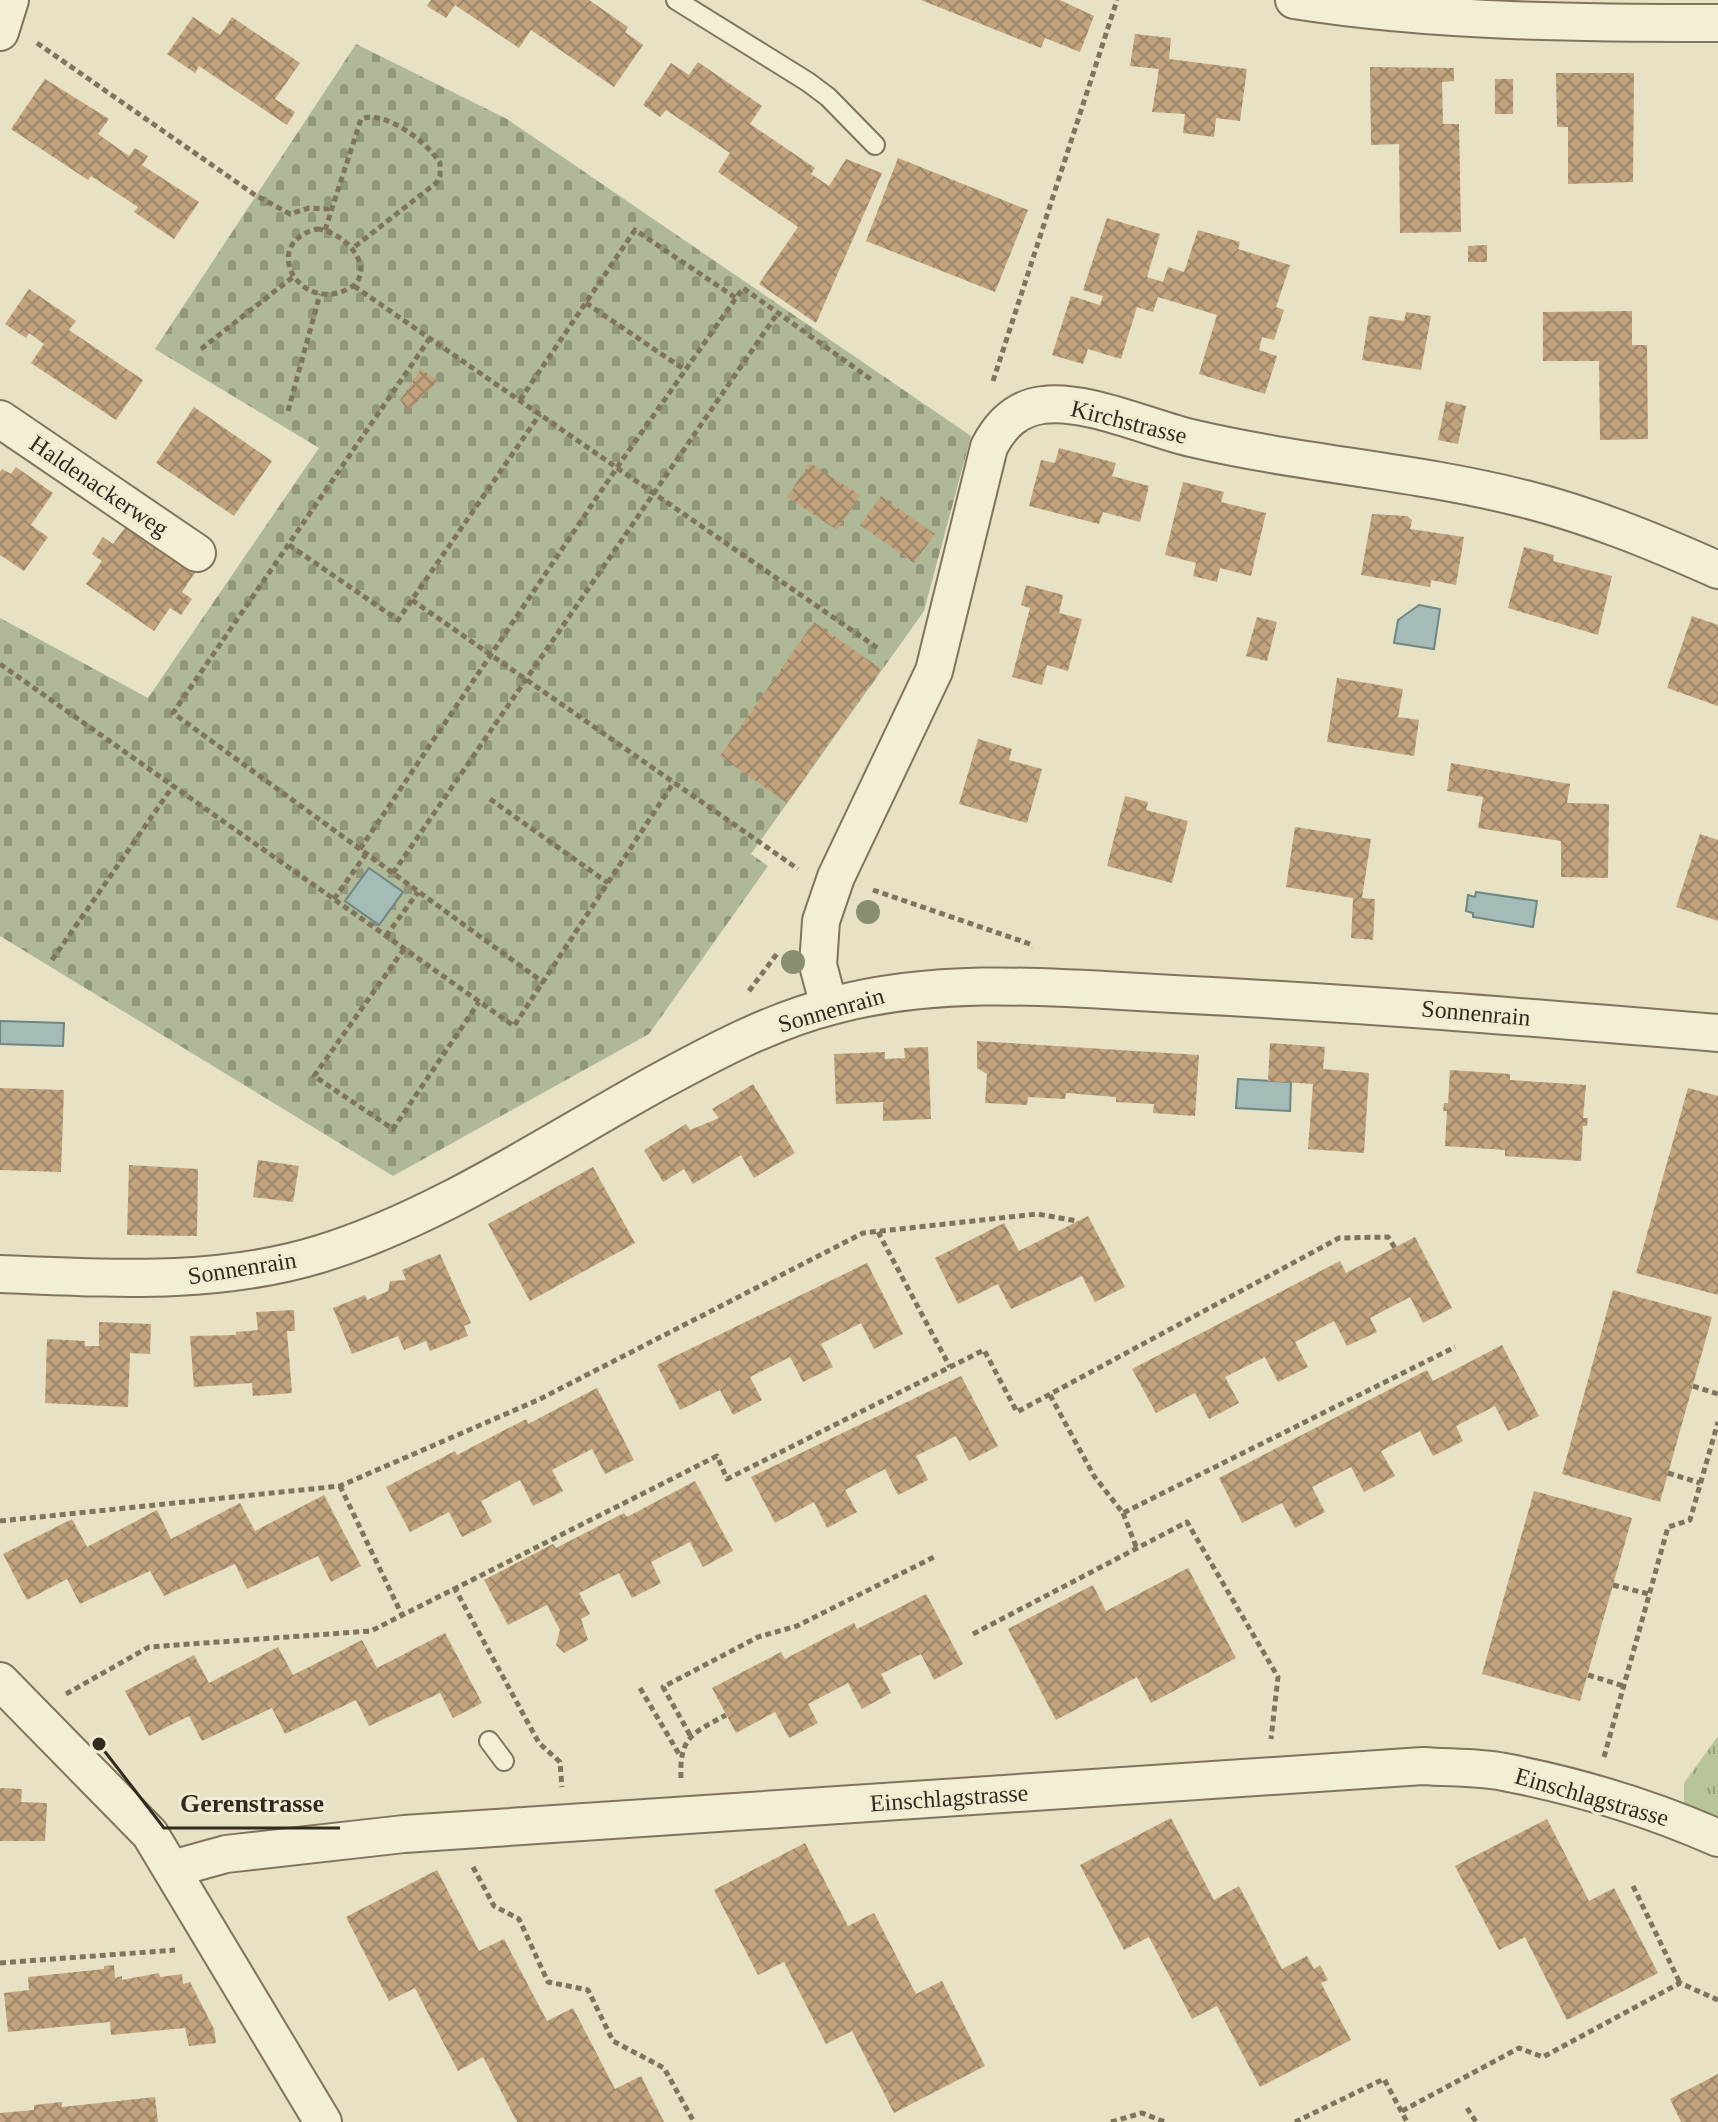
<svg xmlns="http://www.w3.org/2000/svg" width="1718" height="2122" font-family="Georgia,serif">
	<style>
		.grass { fill: url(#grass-tufts) }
		.cemetery { fill: url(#cemetery-stones) }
		.water { fill: #a5bbb8; stroke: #6d8785; stroke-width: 2 }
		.building { fill: url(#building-cross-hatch) }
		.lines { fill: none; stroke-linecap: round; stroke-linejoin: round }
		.lane-casing { stroke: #7f745c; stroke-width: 22 }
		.street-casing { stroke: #7f745c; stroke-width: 40 }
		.path { stroke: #7f745c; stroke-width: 5; stroke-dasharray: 6 4; stroke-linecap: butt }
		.lane { stroke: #f3efd5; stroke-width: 18 }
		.street { stroke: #f3efd5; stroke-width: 36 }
		.tree { fill: #898f6e }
		.labels { text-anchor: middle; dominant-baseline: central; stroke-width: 6; stroke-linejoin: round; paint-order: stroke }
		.street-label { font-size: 24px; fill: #312a1e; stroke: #f0ecd2 }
		.leader { fill: none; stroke: #312a1e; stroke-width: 3 }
		.callout-dot { fill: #312a1e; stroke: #f0ecd2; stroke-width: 3 }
		.callout-label { font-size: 26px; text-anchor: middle; font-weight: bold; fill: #312a1e; stroke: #f0ecd2; stroke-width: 6; stroke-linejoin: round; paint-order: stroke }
	</style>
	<defs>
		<pattern id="grass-tufts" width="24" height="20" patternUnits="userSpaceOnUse" patternTransform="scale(2)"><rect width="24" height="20" fill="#b8c499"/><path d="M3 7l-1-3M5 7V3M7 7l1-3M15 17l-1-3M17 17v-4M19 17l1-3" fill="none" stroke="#969f7c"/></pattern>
		<pattern id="cemetery-stones" width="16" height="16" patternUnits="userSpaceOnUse" patternTransform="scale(2)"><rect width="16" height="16" fill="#b0b997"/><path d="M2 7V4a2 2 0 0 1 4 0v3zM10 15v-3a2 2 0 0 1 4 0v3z" fill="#90977b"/></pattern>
		<pattern id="building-cross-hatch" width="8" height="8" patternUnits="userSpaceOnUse" patternTransform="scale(2)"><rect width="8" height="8" fill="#c1a47e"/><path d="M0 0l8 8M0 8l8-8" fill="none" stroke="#9d8667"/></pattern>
	</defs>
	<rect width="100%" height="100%" fill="#e7e2c3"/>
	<path class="grass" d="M1718 1736V1818L1684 1803V1783Z"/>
	<path class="cemetery" d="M356 44 507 119 971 436 924 611 751 854 768 866 649 1034 393 1176 0 936V618L148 698 319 448 155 349Z"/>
	<g class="water">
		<path d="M1419 605 1440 609 1434 649 1394 643 1398 620Z"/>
		<path d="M369 868 403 892 379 925 345 901Z"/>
		<path d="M1476 892 1537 901 1533 927 1473 917V913L1466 911 1468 895 1475 897Z"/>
		<path d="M0 1021 64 1023 63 1046 0 1044Z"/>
		<path d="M1238 1079 1291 1082 1290 1111 1236 1108Z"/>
	</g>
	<g class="building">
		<path d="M431 0H589L628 27 625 32 643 45 614 87 531 30 519 48 455 5 446 18 427 6Z"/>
		<path d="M921 0H1060L1094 16 1080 52 1045 38 1041 48Z"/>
		<path d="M193 17 220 35 232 17 300 63 275 99 295 112 287 125 199 66 195 73 167 54Z"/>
		<path d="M1135 34 1171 38 1169 59 1247 69 1240 121 1216 118 1214 137 1183 133 1185 114 1152 112 1159 69 1130 66Z"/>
		<path d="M698 62 762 106 750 124 815 168 811 174 829 186 846 159 882 173 816 323 759 284 798 227 718 172 730 153 666 110 660 117 643 105 671 63 689 75Z"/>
		<path d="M1370 67 1454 68V81L1442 82 1443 124H1459L1461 232 1400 233 1399 144 1371 145Z"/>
		<path d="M1556 73H1634L1633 182 1568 184V127H1557Z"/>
		<path d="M45 79 109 119 98 134 129 156 135 148 148 156 142 165 199 202 174 239 134 212 138 207 91 176 88 180 11 129Z"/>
		<rect x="1495" y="79" width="18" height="35"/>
		<path d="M898 158 1028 210 995 292 866 241Z"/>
		<path d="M1107 218 1160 234 1147 277 1163 282 1168 267 1184 272 1198 230 1240 242 1238 249 1290 265 1276 307 1284 310 1274 340 1262 337 1259 350 1277 356 1265 394 1199 374 1217 315 1158 297 1153 312 1137 307 1121 359 1088 349 1083 364 1052 355 1071 296 1100 305 1103 296 1083 290Z"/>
		<path d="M1487 245V262H1468V246Z"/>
		<path d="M29 289 76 321 69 330 143 380 116 420 31 363 44 344 29 333 26 338 5 324Z"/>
		<path d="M1632 311V345H1647L1648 439 1600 440 1599 361H1543V312Z"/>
		<path d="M1406 312 1431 316 1421 370 1362 360 1369 316 1404 321Z"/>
		<path d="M421 369 438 381 408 411 400 400Z"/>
		<path d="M1446 401 1466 406 1458 444 1438 440Z"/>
		<path d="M194 407 272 461 234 516 156 463Z"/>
		<path d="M1059 448 1116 463 1112 476 1149 486 1140 522 1103 512 1099 524 1029 506 1041 460 1055 463Z"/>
		<path d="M810 463 860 495 837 530 787 497Z"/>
		<path d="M16 467 53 493 31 525 48 537 24 571 0 555V472L2 469 11 474Z"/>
		<path d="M1183 482 1224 492 1221 502 1266 513 1251 576 1220 568 1217 582 1193 576 1196 563 1165 555Z"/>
		<path d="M881 496 935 534 914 563 860 525Z"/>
		<path d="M1372 514 1407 516 1412 520 1410 529 1464 537 1456 585 1431 580 1430 587 1361 575Z"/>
		<path d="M129 522 198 568 182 592 192 599 181 615 170 608 154 631 86 584 102 561 92 554 103 537 113 544Z"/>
		<path d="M1524 547 1554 555 1553 561 1612 576 1598 635 1508 608Z"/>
		<path d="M1026 585 1063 595 1059 613 1082 619 1068 671 1047 665 1042 685 1012 677 1030 608 1021 605Z"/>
		<path d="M1692 616 1718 625V706L1667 688Z"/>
		<path d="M1257 617 1277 622 1267 661 1246 656Z"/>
		<path d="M814 622 881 669 787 803 720 756Z"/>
		<path d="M1337 678 1403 689 1398 717 1419 720 1414 756 1327 742Z"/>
		<path d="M978 739 1012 749 1009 760 1042 769 1027 823 959 804Z"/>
		<path d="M1451 763 1570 784 1567 803 1609 804 1608 878 1561 877V841L1478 828 1483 797 1447 791Z"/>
		<path d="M1125 796 1148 802 1146 810 1188 821 1172 883 1107 866Z"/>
		<path d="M1295 827 1371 839 1362 898 1375 899 1373 940 1351 938 1353 898 1286 887Z"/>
		<path d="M1700 834 1718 840V921L1676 907Z"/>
		<path d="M977 1041 1199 1055 1195 1116 1153 1113 1154 1104 1116 1102V1097L1066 1093 1065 1099 1028 1097 1027 1105 985 1103 987 1074 977 1068Z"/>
		<path d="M1270 1043 1325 1047 1323 1069 1369 1073 1364 1153 1308 1149 1313 1084 1268 1081Z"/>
		<path d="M928 1047 931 1119 883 1121V1102L836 1104 834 1054 885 1052V1059L905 1058 904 1048Z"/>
		<path d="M1450 1070 1510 1074V1080L1586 1085 1583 1118H1588L1587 1126H1583L1581 1161 1505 1156V1150L1445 1146 1447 1111H1443L1444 1103H1448Z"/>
		<path d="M753 1084 795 1153 754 1178 741 1155 693 1184 684 1169 663 1182 644 1150 686 1124 690 1130 719 1118 712 1109Z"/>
		<path d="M0 1088 64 1090 61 1172 0 1170Z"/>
		<path d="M1688 1088 1718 1096V1295L1636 1273Z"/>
		<path d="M258 1160 299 1166 293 1202 253 1197Z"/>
		<path d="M129 1165 198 1169 197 1236 127 1235Z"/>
		<path d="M593 1167 635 1243 530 1301 488 1224Z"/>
		<path d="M1088 1216 1125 1287 1095 1302 1082 1276 1011 1309 998 1284 958 1304 935 1258 1004 1223 1019 1251Z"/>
		<path d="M1415 1237 1452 1308 1423 1323 1410 1297 1370 1318 1377 1332 1347 1346 1334 1321 1295 1342 1308 1367 1278 1382 1265 1357 1225 1377 1239 1403 1209 1419 1195 1393 1156 1413 1132 1369 1340 1261 1346 1273Z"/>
		<path d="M440 1254 471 1323 464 1326 468 1336 430 1351 426 1341 404 1350 398 1336 352 1354 333 1308 365 1295 367 1300 388 1291 390 1281 406 1280 402 1270Z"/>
		<path d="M867 1263 903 1334 874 1349 861 1323 821 1344 833 1367 803 1382 790 1357 750 1377 762 1400 733 1415 720 1390 680 1410 657 1365Z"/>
		<path d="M1613 1290 1712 1317 1660 1502 1562 1474Z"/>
		<path d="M294 1310 295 1331H287L292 1393 253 1396 252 1383 194 1387 190 1336 236 1335V1332L258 1330 256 1312Z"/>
		<path d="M99 1322 151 1324 150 1354 130 1353 128 1407 45 1403 47 1339 85 1341V1346H99Z"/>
		<path d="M1502 1345 1539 1416 1508 1431 1495 1406 1456 1426 1463 1441 1433 1456 1420 1431 1381 1451 1395 1476 1364 1492 1351 1467 1312 1487 1325 1512 1295 1528 1282 1503 1242 1523 1219 1478 1427 1370 1433 1381Z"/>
		<path d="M961 1376 998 1446 969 1461 956 1436 916 1456 928 1480 898 1495 885 1469 845 1490 857 1512 827 1528 814 1502 775 1523 751 1477Z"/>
		<path d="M597 1388 634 1460 605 1474 592 1449 552 1470 563 1491 533 1506 520 1480 481 1501 492 1522 462 1537 449 1512 410 1532 386 1487 455 1451 457 1455 526 1419 528 1424Z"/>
		<path d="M695 1481 733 1551 703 1567 690 1542 651 1562 661 1583 632 1598 619 1573 579 1593 590 1614 581 1619 588 1640 564 1653 556 1645 560 1630 547 1605 508 1625 484 1580 553 1544 556 1548 624 1513 627 1517Z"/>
		<path d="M1534 1491 1632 1518 1580 1701 1482 1674Z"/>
		<path d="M324 1495 361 1566 331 1582 318 1556 247 1589 235 1564 164 1596 150 1571 80 1604 67 1579 27 1600 3 1554 72 1519 87 1547 157 1510 171 1539 240 1503 255 1531Z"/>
		<path d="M1188 1568 1236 1658 1151 1703 1137 1677 1056 1720 1008 1629 1093 1585 1106 1611Z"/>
		<path d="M926 1594 963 1664 934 1680 921 1654 881 1674 891 1693 862 1709 848 1683 808 1704 818 1723 789 1738 775 1712 736 1733 712 1688 781 1652 785 1659 854 1623 857 1629Z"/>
		<path d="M445 1633 482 1703 453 1718 440 1693 369 1726 356 1700 285 1734 272 1708 202 1741 189 1716 149 1736 125 1691 194 1655 209 1683 278 1647 293 1675 362 1640 377 1668Z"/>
		<path d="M0 1788 22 1789 21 1802 47 1803 45 1841H0Z"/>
		<path d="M1171 1818 1214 1900 1239 1886 1282 1969 1307 1956 1314 1969 1320 1965 1328 1980 1321 1983 1351 2040 1260 2087 1217 2006 1192 2019 1149 1937 1124 1950 1080 1865Z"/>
		<path d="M1547 1819 1589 1901 1614 1888 1658 1973 1567 2020 1525 1937 1499 1950 1455 1866Z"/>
		<path d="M805 1843 848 1926 874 1913 916 1994 942 1981 985 2066 894 2113 852 2031 826 2044 784 1962 758 1975 714 1890Z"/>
		<path d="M437 1870 479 1951 504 1939 547 2021 573 2008 615 2089 641 2076 664 2122H517L483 2057 458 2071 415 1988 389 2001 346 1917Z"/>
		<path d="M114 1965 115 1978 122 1976V1980L159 1973 160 1977 182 1974 183 1984 190 1982 214 2029 216 2043 189 2046 185 2028 111 2035 110 2022 8 2032 4 1993 29 1990 28 1977 104 1969V1966Z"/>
		<path d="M1718 2074V2122H1681L1670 2099Z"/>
		<path d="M155 2097 158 2122H0V2113L34 2110V2105L62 2102V2107Z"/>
	</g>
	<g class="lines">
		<g class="lane-casing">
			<g id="lane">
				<path d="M676 0 808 82 828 97 875 145"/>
				<path d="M489 1741 504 1761"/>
			</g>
		</g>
		<g class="street-casing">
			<g id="street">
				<path d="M1294 0C1433 22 1577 23 1718 23"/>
				<path d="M0 32 10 0"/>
				<path d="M0 419 197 553"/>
				<path d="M829 1006 818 965 821 921 836 877 934 671 989 447C1001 424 1017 408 1043 405 1085 399 1149 428 1191 438 1301 464 1415 471 1525 499 1592 516 1655 542 1718 570"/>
				<path d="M0 1274C108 1278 215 1286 320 1254 437 1218 548 1143 655 1084 712 1053 771 1021 835 1005 946 976 1060 988 1173 994 1355 1003 1536 1018 1718 1033"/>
				<path d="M0 1681 150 1834 323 2122"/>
				<path d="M172 1869 226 1854 404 1834 1423 1766C1450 1768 1478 1767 1504 1772 1577 1786 1650 1808 1718 1838"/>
			</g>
		</g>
		<g class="path">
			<path d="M37 43 255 195 290 214 309 208 331 209"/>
			<path d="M317 229C348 232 379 273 348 289 299 314 259 243 317 229Z"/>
			<path d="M325 230 361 119C385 109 428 143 440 163V176L436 183 353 248"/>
			<path d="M354 286 879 649"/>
			<path d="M586 303 685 370"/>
			<path d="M430 338 173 713 544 983"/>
			<path d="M201 349 293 277"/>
			<path d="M993 381 1117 0"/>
			<path d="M520 400 635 230 736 298"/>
			<path d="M288 411 320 294"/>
			<path d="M289 545 398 620 540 414"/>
			<path d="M412 600 798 869"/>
			<path d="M0 664 514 1026 674 782"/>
			<path d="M490 799 608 883"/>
			<path d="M360 849 618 466 743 288 872 380"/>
			<path d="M393 873 777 314"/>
			<path d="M873 890 1030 944 1031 948"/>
			<path d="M334 899 366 854"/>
			<path d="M386 936 418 892"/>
			<path d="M404 949 314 1076 393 1129 479 1002"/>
			<path d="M52 960 173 786"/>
			<path d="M749 991 779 951"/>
			<path d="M878 1232 950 1367"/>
			<path d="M1693 1386 1718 1394"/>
			<path d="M1050 1395 1094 1476 1123 1513 1455 1347"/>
			<path d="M1668 1473 1700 1483"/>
			<path d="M340 1486 402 1615"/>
			<path d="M1123 1513 1137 1549"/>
			<path d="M0 1521 340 1486 538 1400 863 1233 1037 1214 1077 1221"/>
			<path d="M1613 1585 1649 1594"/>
			<path d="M454 1587 539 1743 560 1762 562 1787"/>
			<path d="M973 1634 1187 1522 1278 1677 1271 1739"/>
			<path d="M1588 1675 1624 1686"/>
			<path d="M640 1688 679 1754"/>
			<path d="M66 1694 149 1647 371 1631 717 1456 727 1479 984 1350 1017 1412 1339 1238 1388 1237 1395 1248"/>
			<path d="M690 1735 663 1687 758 1637 797 1626 934 1557"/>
			<path d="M1604 1757 1668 1527 1690 1520 1718 1422"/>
			<path d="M681 1778C679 1737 693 1733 726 1715"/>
			<path d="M473 1867 494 1906 519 1919 548 1982 588 1990 613 2041 664 2068 694 2122"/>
			<path d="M1633 1886 1680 1983"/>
			<path d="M0 1963 175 1950"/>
			<path d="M1467 2108 1476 2122"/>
			<path d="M1402 2111 1519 2048 1543 2057 1680 1983 1718 2000"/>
			<path d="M1111 2122 1142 2113 1165 2122"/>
			<path d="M1295 2122 1384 2079 1407 2122"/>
		</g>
		<use href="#lane" class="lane"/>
		<use href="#street" class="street"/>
	</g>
	<g class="tree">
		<circle cx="868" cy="912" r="12"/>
		<circle cx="793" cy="962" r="12"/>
	</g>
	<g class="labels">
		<g class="street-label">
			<text transform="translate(1129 422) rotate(14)">Kirchstrasse</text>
			<text transform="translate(99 486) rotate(34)">Haldenackerweg</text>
			<text transform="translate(831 1010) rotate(-16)">Sonnenrain</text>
			<text transform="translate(1476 1013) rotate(5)">Sonnenrain</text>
			<text transform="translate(242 1268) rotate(-9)">Sonnenrain</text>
			<text transform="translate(1592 1797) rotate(16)">Einschlagstrasse</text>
			<text transform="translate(949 1798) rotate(-4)">Einschlagstrasse</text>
		</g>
	</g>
	<path class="leader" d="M99 1744L164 1828H340"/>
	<circle class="callout-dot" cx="99" cy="1744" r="8"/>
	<g class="callout-label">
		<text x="252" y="1812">Gerenstrasse</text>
	</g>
</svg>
